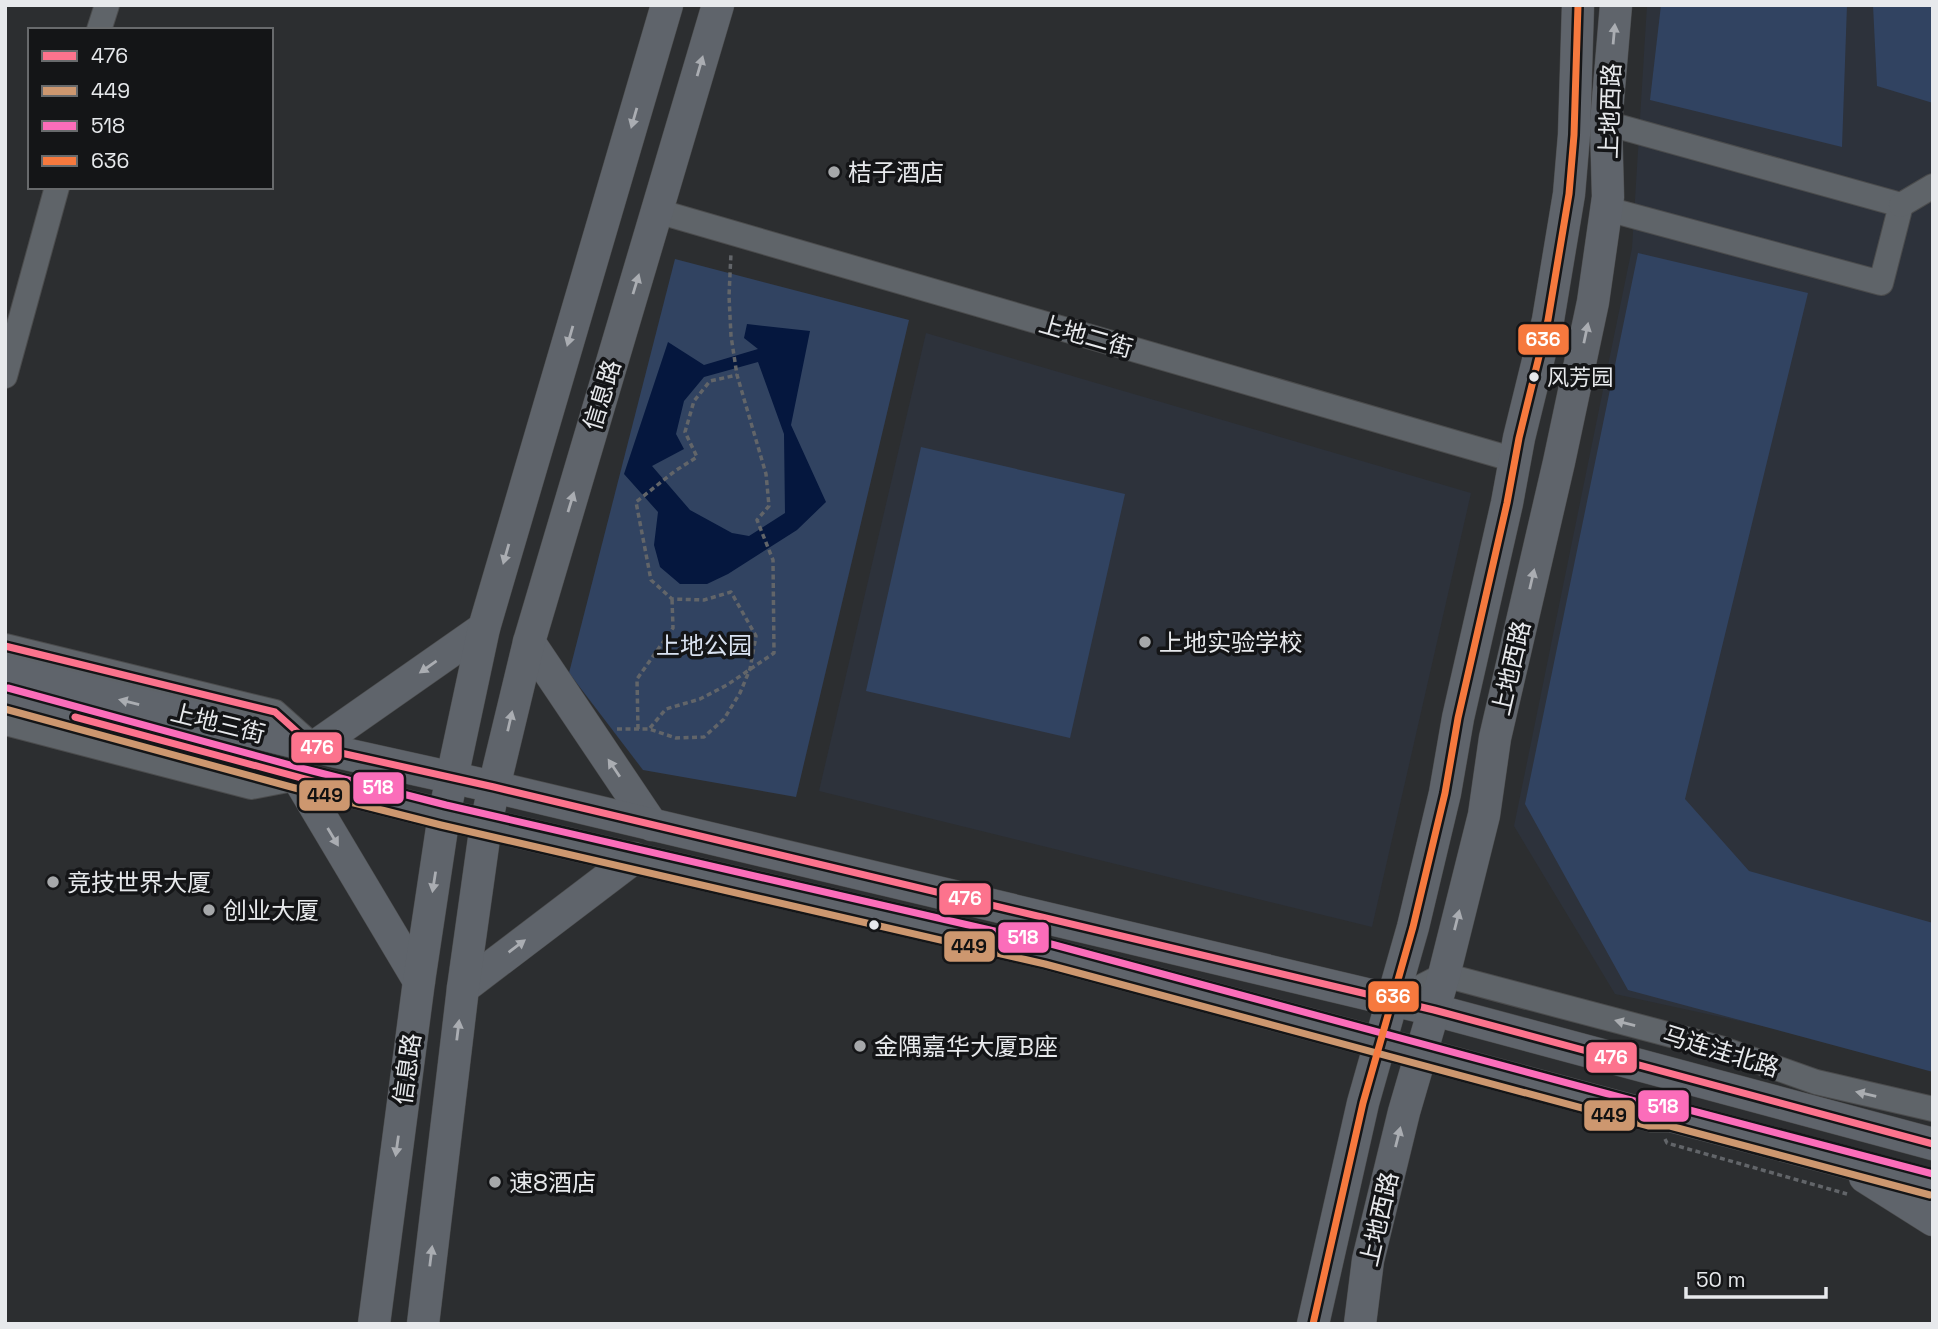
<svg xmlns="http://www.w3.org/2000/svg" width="1938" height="1329" font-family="'Space Grotesk','Noto Sans SC',sans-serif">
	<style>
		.built { fill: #2d323b }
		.green { fill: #314361 }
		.water { fill: #05173e; fill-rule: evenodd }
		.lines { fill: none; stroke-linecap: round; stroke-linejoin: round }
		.minor-casing { stroke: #4b4c4d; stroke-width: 26 }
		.major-casing { stroke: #4b4c4d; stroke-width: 33 }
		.path { stroke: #626569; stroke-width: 3.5; stroke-dasharray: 5 3.5; stroke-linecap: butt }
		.minor { stroke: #5f6469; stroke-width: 24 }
		.major { stroke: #5f646b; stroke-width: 32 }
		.bus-1-casing { stroke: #141517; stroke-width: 12 }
		.bus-2-casing { stroke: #141517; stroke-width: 12 }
		.bus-3-casing { stroke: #141517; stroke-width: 12 }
		.bus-4-casing { stroke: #141517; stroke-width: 12 }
		.bus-1 { stroke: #fc738d; stroke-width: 7 }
		.bus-2 { stroke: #cd976f; stroke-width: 7 }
		.bus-3 { stroke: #fb6dba; stroke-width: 7 }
		.bus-4 { stroke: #f6793e; stroke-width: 7 }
		.oneway { fill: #aaadb2 }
		.oneway2 { fill: #aaadb1 }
		.poi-dot { fill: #a6a8aa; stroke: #141517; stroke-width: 2.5 }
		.bus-dot { fill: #e7e9ec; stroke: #141517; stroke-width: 2.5 }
		.labels { text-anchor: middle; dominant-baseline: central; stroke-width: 7; stroke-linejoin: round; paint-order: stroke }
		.bus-label { font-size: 22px; fill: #e7e9ec; stroke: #141517; text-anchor: start }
		.street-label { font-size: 24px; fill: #e7e9ec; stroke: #141517 }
		.poi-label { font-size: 24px; fill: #e7e9ec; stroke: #141517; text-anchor: start }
		.park-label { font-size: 24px; fill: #d9e2f1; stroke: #141517 }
		.line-badge { stroke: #141517; stroke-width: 2.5 }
		.badge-label { font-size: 19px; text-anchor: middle; font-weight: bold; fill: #fff }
		.pale-badge-label { font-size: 19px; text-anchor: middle; font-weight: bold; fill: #111 }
	</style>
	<rect width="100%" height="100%" fill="#2c2e30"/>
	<g class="built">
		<path d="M1647 5H1933V1063L1615 994 1514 826 1632 248Z"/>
		<path d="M926 333 1471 493 1372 927 819 791Z"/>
	</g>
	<g class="green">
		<path d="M1661 5H1847L1842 147 1650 100Z"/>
		<path d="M1873 5H1933V103L1877 86Z"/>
		<path d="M1638 253 1808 293 1685 799 1749 871 1933 923V1072L1628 990 1525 804Z"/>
		<path d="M675 259 909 320 796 797 643 770 569 673Z"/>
		<path d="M921 447 1125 494 1070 738 866 691Z"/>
	</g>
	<path class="water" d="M747 324 810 331 791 425 826 502 797 530 728 574 707 584H680L660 567 654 545 658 512 624 474 668 342 704 365 758 349 744 338ZM758 362 784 434 785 513 749 536 732 533 690 510 652 466 684 449 676 434 684 401 704 377Z"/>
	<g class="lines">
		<g class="minor-casing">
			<g id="minor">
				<path d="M99 30 107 5"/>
				<path d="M1606 123 1901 205 1881 283 1607 209"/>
				<path d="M1901 205 1933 186"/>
				<path d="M657 211 1515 460"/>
				<path d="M5 376 57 187"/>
				<path d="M5 646 275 712 313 746"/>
				<path d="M5 723 251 787 293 779"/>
				<path d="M1393 1001 1444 975 1720 1048 1816 1082 1933 1109"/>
			</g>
		</g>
		<g class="major-casing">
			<g id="major">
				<path d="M529 642 652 825"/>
				<path d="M5 671 314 747 494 787 1434 1010 1933 1144"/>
				<path d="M5 698 298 778 444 815 1048 954 1652 1116H1671L1933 1185"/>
				<path d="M314 747 484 628"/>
				<path d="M298 778 419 981"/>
				<path d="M463 988 634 858"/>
				<path d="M1865 1177 1933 1220"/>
				<path d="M374 1324 419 981 444 815 484 628 667 5"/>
				<path d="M423 1324 463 988 486 824 494 787 529 642 718 5"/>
				<path d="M1313 1324 1363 1103 1413 927 1445 793 1458 718 1507 503 1519 438 1548 320 1569 194 1574 135 1578 5"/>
				<path d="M1360 1324 1368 1260 1404 1112 1444 975 1484 815 1495 738 1559 462 1593 302 1608 197 1606 123 1616 5"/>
			</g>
		</g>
		<g class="path">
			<path d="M650 728 666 709 700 699 727 685 774 653 773 560 757 520 769 506 766 474 737 375 731 336 729 296 731 253"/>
			<path d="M617 729H649L676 738 704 737 724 719 740 693 750 669 756 636 731 592 704 600 672 599 651 580 636 502 675 471 697 457 685 432 694 401 710 381 737 375"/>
			<path d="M638 729 637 679 673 628 672 599"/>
			<path d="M1665 1139 1667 1143 1847 1194"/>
		</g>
		<use href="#minor" class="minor"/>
		<use href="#major" class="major"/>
		<g class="bus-1-casing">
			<g id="bus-1">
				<path d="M5 646 275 712 314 747 494 787 1434 1010 1933 1144"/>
				<path d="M75 717 357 793"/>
			</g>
		</g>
		<g class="bus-2-casing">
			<path id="bus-2" d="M5 709 295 788 441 825 1045 964 1649 1126H1670L1930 1195"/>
		</g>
		<g class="bus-3-casing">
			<path id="bus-3" d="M8 688 301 768 446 805 1051 944 1653 1106H1674L1933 1174"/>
		</g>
		<g class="bus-4-casing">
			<path id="bus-4" d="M1313 1324 1363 1103 1413 927 1445 793 1458 718 1507 503 1519 438 1548 320 1569 194 1574 135 1578 5"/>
		</g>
		<use href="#bus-1" class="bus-1"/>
		<use href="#bus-2" class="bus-2"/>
		<use href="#bus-3" class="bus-3"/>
		<use href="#bus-4" class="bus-4"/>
	</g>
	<defs><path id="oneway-solid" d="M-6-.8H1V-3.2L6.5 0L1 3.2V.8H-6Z" transform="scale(1.75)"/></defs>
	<g class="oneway">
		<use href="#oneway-solid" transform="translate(1614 34) rotate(-85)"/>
		<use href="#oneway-solid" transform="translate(700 66) rotate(-74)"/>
		<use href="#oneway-solid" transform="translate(634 118) rotate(106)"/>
		<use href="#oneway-solid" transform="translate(636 284) rotate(-73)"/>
		<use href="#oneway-solid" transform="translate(1586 333) rotate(-78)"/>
		<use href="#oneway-solid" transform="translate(570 336) rotate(106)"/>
		<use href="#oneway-solid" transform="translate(571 502) rotate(-73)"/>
		<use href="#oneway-solid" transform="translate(506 554) rotate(106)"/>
		<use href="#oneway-solid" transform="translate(1532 579) rotate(-77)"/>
		<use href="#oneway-solid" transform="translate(428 667) rotate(145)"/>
		<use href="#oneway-solid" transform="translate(129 702) rotate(-166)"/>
		<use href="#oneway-solid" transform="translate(510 721) rotate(-77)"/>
		<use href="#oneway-solid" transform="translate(614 768) rotate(-124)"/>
		<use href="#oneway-solid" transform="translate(333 837) rotate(59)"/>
		<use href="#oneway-solid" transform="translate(434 882) rotate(99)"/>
		<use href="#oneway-solid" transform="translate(1457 920) rotate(-76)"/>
		<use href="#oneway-solid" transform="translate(517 946) rotate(-37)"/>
		<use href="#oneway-solid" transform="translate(458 1030) rotate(-83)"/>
		<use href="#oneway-solid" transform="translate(1398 1137) rotate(-76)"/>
		<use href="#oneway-solid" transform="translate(397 1146) rotate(98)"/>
		<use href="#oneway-solid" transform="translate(431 1256) rotate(-83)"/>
	</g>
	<g class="oneway2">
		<use href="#oneway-solid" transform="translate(1625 1023) rotate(-165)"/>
		<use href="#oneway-solid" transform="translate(1866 1094) rotate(-167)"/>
	</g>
	<g class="poi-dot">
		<circle cx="834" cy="172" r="7"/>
		<circle cx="1145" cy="642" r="7"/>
		<circle cx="53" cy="882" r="7"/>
		<circle cx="209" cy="910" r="7"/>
		<circle cx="860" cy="1046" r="7"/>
		<circle cx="495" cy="1182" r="7"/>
	</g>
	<g class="bus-dot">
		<circle cx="1534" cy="377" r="6"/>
		<circle cx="874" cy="925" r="6"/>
	</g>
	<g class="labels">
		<g class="bus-label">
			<text x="1547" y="377">风芳园</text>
		</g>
		<g class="street-label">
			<text transform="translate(1610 111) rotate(-88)">上地西路</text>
			<text transform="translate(1086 336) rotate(16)">上地二街</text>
			<text transform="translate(602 395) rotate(-73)">信息路</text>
			<text transform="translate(1511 668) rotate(-77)">上地西路</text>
			<text transform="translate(218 723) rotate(14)">上地三街</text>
			<text transform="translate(1721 1051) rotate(17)">马连洼北路</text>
			<text transform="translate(407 1069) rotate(-82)">信息路</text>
			<text transform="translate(1379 1219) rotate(-77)">上地西路</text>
		</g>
		<g class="poi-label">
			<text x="848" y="172">桔子酒店</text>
			<text x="1159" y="642">上地实验学校</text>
			<text x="67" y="882">竞技世界大厦</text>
			<text x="223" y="910">创业大厦</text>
			<text x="874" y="1046">金隅嘉华大厦B座</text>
			<text x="509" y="1182">速8酒店</text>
		</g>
		<g class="park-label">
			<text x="704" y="645">上地公园</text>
		</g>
	</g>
	<g class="line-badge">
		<rect x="1517" y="323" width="53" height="33" rx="7" fill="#f6793e"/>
		<rect x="290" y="731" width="53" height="33" rx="7" fill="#fc738d"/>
		<rect x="352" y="771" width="53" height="34" rx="7" fill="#fb6dba"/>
		<rect x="298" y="779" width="53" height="33" rx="7" fill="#cd976f"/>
		<rect x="938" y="882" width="54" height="34" rx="7" fill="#fc738d"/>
		<rect x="997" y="921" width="53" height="33" rx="7" fill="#fb6dba"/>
		<rect x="943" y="930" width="53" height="33" rx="7" fill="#cd976f"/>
		<rect x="1367" y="980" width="53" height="33" rx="7" fill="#f6793e"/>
		<rect x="1585" y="1041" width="53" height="33" rx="7" fill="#fc738d"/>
		<rect x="1637" y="1089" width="53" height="34" rx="7" fill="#fb6dba"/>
		<rect x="1583" y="1099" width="53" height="33" rx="7" fill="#cd976f"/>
	</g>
	<g class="badge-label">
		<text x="1543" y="346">636</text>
		<text x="317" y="754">476</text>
		<text x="378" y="794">518</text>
		<text x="965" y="905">476</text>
		<text x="1023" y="944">518</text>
		<text x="1393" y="1003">636</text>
		<text x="1611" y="1064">476</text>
		<text x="1663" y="1113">518</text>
	</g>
	<g class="pale-badge-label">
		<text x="325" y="802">449</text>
		<text x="969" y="953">449</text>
		<text x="1609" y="1122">449</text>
	</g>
	<rect width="1938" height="1329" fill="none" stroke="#e7e9ec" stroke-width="14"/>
	<rect x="28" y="28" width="245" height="161" fill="#141517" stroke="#686a6c" stroke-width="2"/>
	<rect x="42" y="51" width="35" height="10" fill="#fc738d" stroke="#686a6c" stroke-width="2"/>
	<text x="91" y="63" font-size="21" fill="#e7e9ec">476</text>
	<rect x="42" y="86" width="35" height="10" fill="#cd976f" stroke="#686a6c" stroke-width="2"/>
	<text x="91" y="98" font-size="21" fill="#e7e9ec">449</text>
	<rect x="42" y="121" width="35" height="10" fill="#fb6dba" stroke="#686a6c" stroke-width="2"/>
	<text x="91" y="133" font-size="21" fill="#e7e9ec">518</text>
	<rect x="42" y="156" width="35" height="10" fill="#f6793e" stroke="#686a6c" stroke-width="2"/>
	<text x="91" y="168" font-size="21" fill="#e7e9ec">636</text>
	<path d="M1686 1287v10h140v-10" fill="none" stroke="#e7e9ec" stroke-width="3.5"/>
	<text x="1696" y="1287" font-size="21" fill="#e7e9ec" stroke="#141517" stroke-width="5" paint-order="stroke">50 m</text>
</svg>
